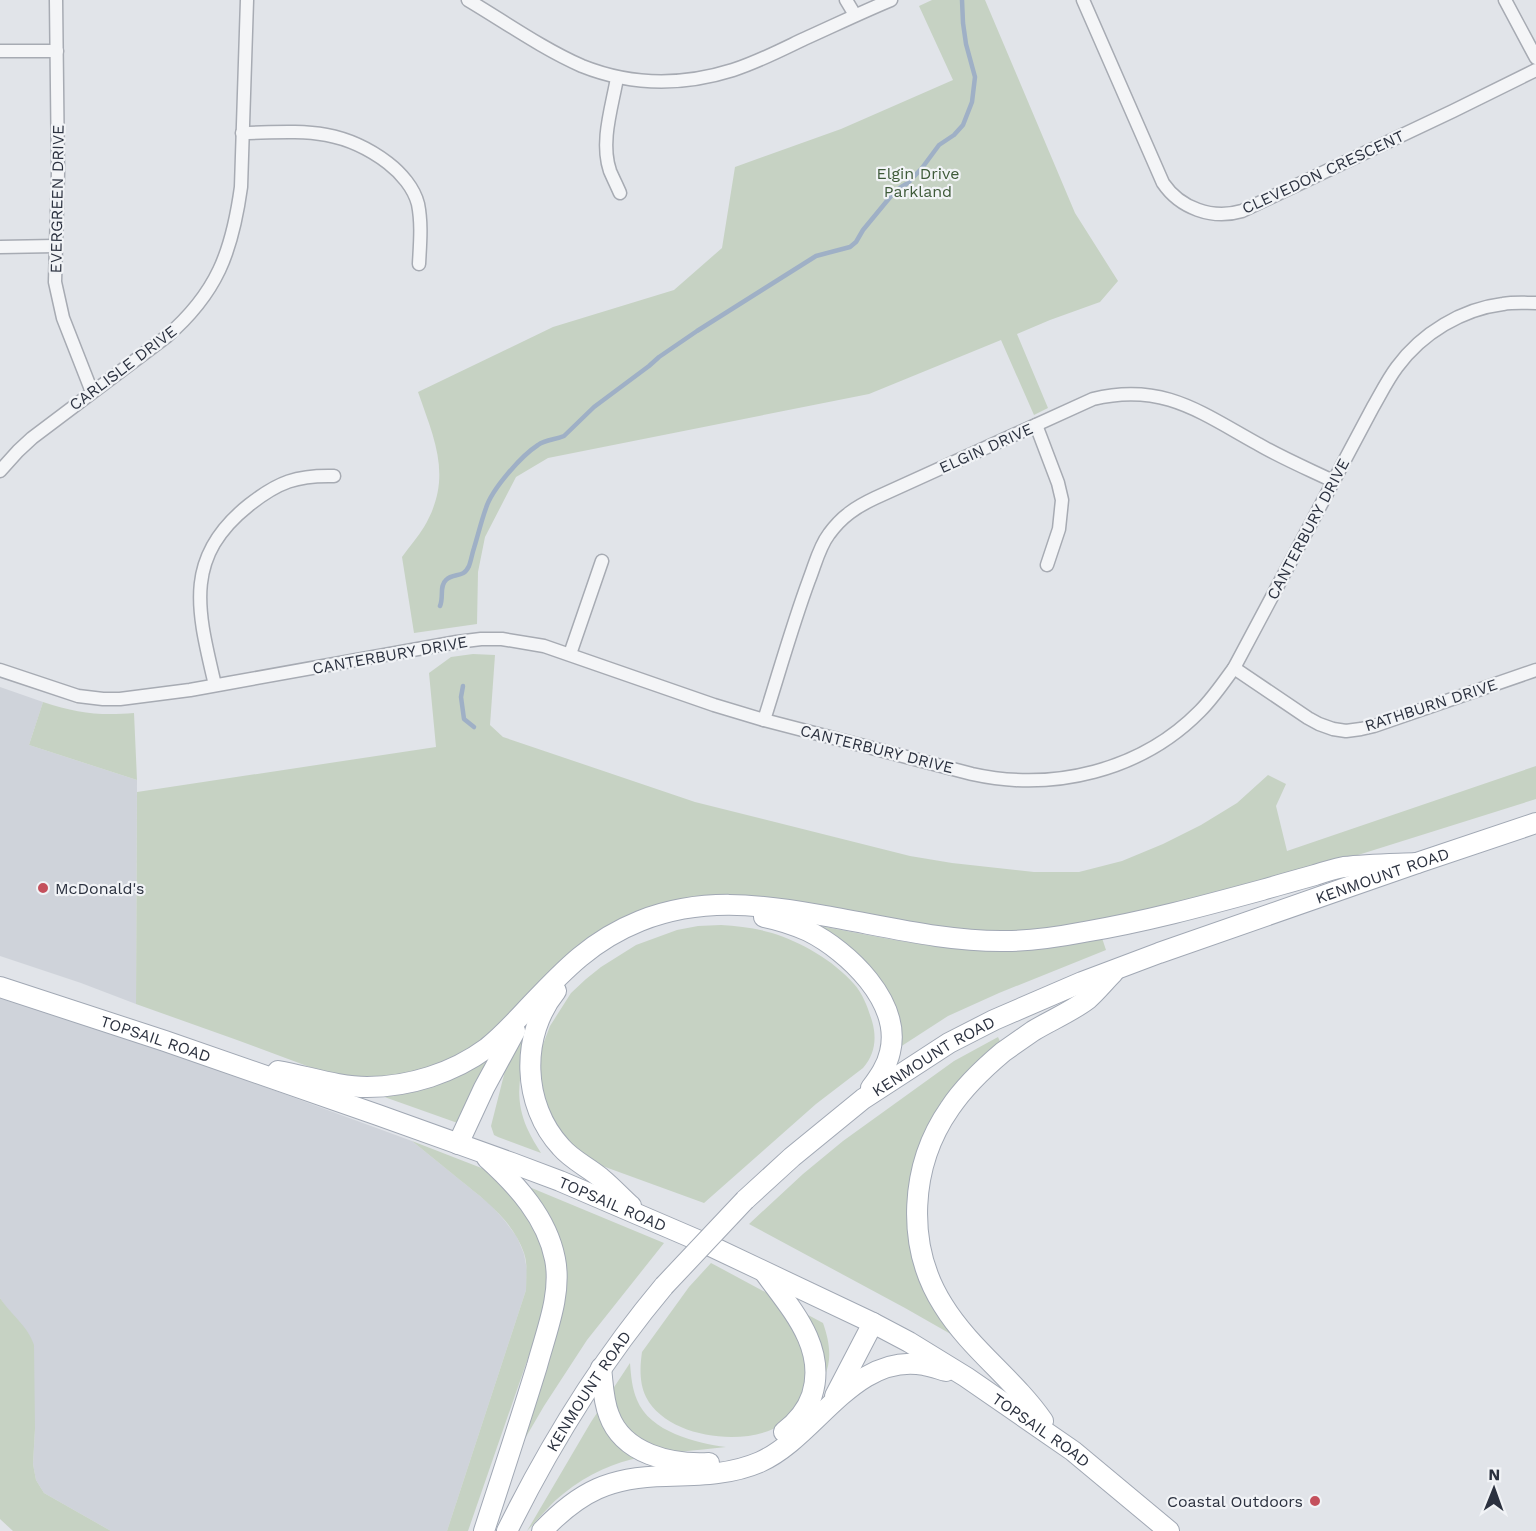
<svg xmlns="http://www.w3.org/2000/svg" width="1536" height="1531" font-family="'Work Sans',sans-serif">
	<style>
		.built { fill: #cfd3da }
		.green { fill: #c6d2c3 }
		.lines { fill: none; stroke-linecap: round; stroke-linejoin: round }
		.stream { stroke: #9fb0c6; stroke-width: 4.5 }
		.minor-casing { stroke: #a7abb3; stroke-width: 15 }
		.primary-casing { stroke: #a1a8b4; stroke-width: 22 }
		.minor { stroke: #f4f5f7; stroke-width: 12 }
		.primary { stroke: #fff; stroke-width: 20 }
		.primary-bridge-casing { stroke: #a1a8b4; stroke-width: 22; stroke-linecap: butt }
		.primary-bridge { stroke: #fff; stroke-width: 20 }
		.poi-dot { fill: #c4505c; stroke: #f1f3f6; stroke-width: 2 }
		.labels { text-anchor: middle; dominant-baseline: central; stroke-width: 4.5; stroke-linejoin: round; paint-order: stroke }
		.street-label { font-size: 16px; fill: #2b313f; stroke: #f1f3f6 }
		.park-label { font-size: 16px; fill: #3e5a39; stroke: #f1f3f6 }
		.poi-label { font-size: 16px; fill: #2b313f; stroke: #f1f3f6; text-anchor: start }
	</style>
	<rect width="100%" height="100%" fill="#e1e4e9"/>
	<g class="built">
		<path d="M0 687 43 702 29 745 137 780 136 1004 81 983 0 956Z"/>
		<path d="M0 997 189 1059 412 1141 491 1205 505 1221 517 1237 524 1254 527 1270 526 1290 447 1531H111L44 1493 36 1480 33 1464 35 1429 8 1310 0 1298Z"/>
	</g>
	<g class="green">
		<path d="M932 0H985L1075 213 1118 281 1100 302 1050 320 1017 334 1048 408 1034 415 1001 340 869 394 548 458 516 477 485 537 478 572 477 624 414 633 402 557C409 547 418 537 424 527 453 478 435 441 418 392L553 327 674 290 722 248 735 167 841 129 953 80 919 6Z"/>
		<path d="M473 654 495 655 490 725 503 737 695 802 910 856 952 863 1034 872H1079L1122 861 1163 844 1201 825 1237 803 1268 775 1286 784 1276 806 1287 851 1536 766V799L1358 855 1192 903 1111 922 992 935 740 896C714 895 691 898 665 903L492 1034 451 1061 380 1081 331 1075 237 1040 136 1004 137 792 436 747 429 673 451 657Z"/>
		<path d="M43 702C77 713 99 716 134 713L137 780 29 745Z"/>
		<path d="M809 924C880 937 952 954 1025 950 1051 949 1077 943 1102 938L1106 950 999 993 948 1016 897 1049V1029Z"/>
		<path d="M721 925C738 926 755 928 772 933 801 942 833 960 854 984 863 994 868 1008 872 1021 877 1038 875 1054 863 1068L816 1104 704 1203 553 1148 537 1060 550 1026 571 993 586 979 601 967 636 945 677 930 698 926Z"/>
		<path d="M552 998C532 1041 506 1080 527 1128 531 1137 536 1145 541 1153L498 1137 494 1135 491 1126 509 1055 519 1031Z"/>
		<path d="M998 1037 1004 1050 972 1081 920 1181 931 1263 948 1300 998 1361 905 1308 749 1224 803 1174 843 1141 954 1061Z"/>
		<path d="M505 1040 466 1126 376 1094Z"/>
		<path d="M412 1141 484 1169 507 1189 520 1205 533 1225 546 1254 548 1292 537 1332 468 1531H447L526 1290C526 1277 528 1265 524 1253 513 1221 485 1200 460 1180 444 1167 428 1154 412 1141Z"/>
		<path d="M522 1184 664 1243 587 1340 544 1406 523 1442 563 1291Z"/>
		<path d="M711 1263 823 1323C829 1340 833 1360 824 1377 821 1383 814 1389 810 1395 798 1408 789 1421 773 1429 736 1446 666 1436 646 1397 639 1383 640 1366 642 1352L689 1287Z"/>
		<path d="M0 1298C11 1315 28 1326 34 1345L35 1429 33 1464 36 1480 44 1493 111 1531H13L0 1519Z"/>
		<path d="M630 1363C631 1376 632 1388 637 1400 650 1432 696 1443 726 1447 663 1455 616 1451 563 1494 550 1504 539 1519 527 1531L591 1422Z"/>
	</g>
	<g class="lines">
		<g class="stream">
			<path d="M440 606C444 597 439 586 446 580 454 572 463 579 469 566 471 561 472 554 474 548 478 535 481 522 486 508 492 489 521 456 538 445 546 439 555 440 564 436L594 407 649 366 659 357 697 331 816 256 850 247 856 242 863 230 896 190 908 183 922 168 939 145 954 135 963 125 972 102 975 77 966 44 963 23 962 0"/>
			<path d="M463 686 461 697 464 719 474 727"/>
		</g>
		<g class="minor-casing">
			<g id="minor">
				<path d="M56 0 58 172 55 282 63 318 92 392"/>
				<path d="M468 0C505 22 543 49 582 66 632 86 682 86 733 70 758 62 781 50 804 39 833 26 862 12 891 0"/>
				<path d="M846 0 855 15"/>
				<path d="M1083 0 1163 183C1180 208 1212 220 1242 211L1453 111 1536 70"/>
				<path d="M1505 0 1536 58"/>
				<path d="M0 51H57"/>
				<path d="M617 78C612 107 600 142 610 171 613 178 617 186 620 193"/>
				<path d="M242 133C300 132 339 126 388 163 401 173 414 188 418 204 422 224 420 244 419 264"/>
				<path d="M0 247 56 246"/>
				<path d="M1036 425 1058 483 1062 500 1059 529 1047 565"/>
				<path d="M0 471 18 451 32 438 166 337C217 293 232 252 241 187L247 0"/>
				<path d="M570 654 602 561"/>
				<path d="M1234 668 1308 718 1319 724 1333 729 1346 731 1361 729 1374 726 1536 670"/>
				<path d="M0 670 78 696 103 699H120L190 690 457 642 481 639H502L544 646 714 705 764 720 972 774C1053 792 1141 771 1200 711 1213 698 1223 683 1234 668L1373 407C1381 393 1388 379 1397 367 1422 333 1462 309 1503 304 1514 302 1525 303 1536 303"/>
				<path d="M215 685C198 612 182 558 249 505 278 482 297 475 334 476"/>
				<path d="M764 720C779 673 792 626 809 580 815 565 819 547 829 534 842 516 856 507 875 498L1093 399C1162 382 1200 412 1258 444 1282 458 1308 469 1333 481"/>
			</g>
		</g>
		<g class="primary-casing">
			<g id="primary">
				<path d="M764 917C779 920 794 925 808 931 848 951 902 1002 890 1052 887 1066 879 1077 871 1088"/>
				<path id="s1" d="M0 987 165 1041 378 1115 512 1163 560 1181 702 1242 873 1323 909 1342 966 1377 1073 1451 1169 1531"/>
				<path d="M556 991C520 1035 522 1105 561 1147 572 1160 588 1167 601 1178 611 1186 621 1197 631 1206"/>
				<path d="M278 1071C307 1076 338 1087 367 1087 409 1087 453 1073 487 1048 501 1037 514 1023 526 1010 562 972 590 941 640 921 701 897 757 904 820 915 880 925 944 942 1006 941 1033 941 1058 937 1084 932 1144 922 1203 906 1262 890 1279 885 1297 880 1315 875 1324 872 1334 869 1344 867 1368 864 1393 864 1417 863"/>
				<path d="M458 1144 484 1088 515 1031"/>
				<path id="s2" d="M745 1200 792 1157 863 1099 949 1043 994 1020 1082 982 1159 953 1417 863 1536 823"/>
				<path d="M765 1273C791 1309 827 1347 812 1395 807 1410 797 1422 784 1432"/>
				<path d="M601 1368C603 1384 603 1400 609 1415 623 1454 671 1465 709 1463"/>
				<path d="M835 1396 873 1323"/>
				<path d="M1043 1421C1014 1379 970 1349 943 1305 905 1245 910 1165 950 1108 964 1087 984 1068 1003 1052 1013 1045 1023 1038 1033 1031 1051 1020 1071 1012 1088 999 1097 991 1105 981 1113 973"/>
				<path d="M484 1531C502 1476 520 1421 537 1366 546 1332 562 1294 555 1259 547 1218 517 1185 487 1158"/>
				<path id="s3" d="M507 1531C550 1444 601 1361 664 1286"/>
				<path d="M542 1531C580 1491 610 1477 666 1476 699 1475 730 1475 760 1462 816 1437 854 1352 924 1365 931 1366 939 1369 946 1371"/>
			</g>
		</g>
		<use href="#minor" class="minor"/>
		<use href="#primary" class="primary"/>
		<g class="primary-bridge-casing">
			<path id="primary-bridge" d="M664 1286 745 1200"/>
		</g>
		<use href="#primary-bridge" class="primary-bridge"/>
	</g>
	<g class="poi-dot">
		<circle cx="43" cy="888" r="6"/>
		<circle cx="1315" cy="1501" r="6"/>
	</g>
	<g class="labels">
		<g class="street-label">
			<text transform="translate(1323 172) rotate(-25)">CLEVEDON CRESCENT</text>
			<text transform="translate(57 199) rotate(-89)">EVERGREEN DRIVE</text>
			<text transform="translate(123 368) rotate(-37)">CARLISLE DRIVE</text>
			<text transform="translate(986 448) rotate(-24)">ELGIN DRIVE</text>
			<text transform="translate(1308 529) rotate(-62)">CANTERBURY DRIVE</text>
			<text transform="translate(390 655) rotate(-10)">CANTERBURY DRIVE</text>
			<text transform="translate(1431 705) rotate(-18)">RATHBURN DRIVE</text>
			<text transform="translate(877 749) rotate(14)">CANTERBURY DRIVE</text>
			<text stroke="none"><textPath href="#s2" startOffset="723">KENMOUNT ROAD</textPath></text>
			<text stroke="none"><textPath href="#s1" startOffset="164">TOPSAIL ROAD</textPath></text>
			<text stroke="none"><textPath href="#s2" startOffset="238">KENMOUNT ROAD</textPath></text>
			<text stroke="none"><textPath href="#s1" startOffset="650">TOPSAIL ROAD</textPath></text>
			<text stroke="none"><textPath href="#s3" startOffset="162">KENMOUNT ROAD</textPath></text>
			<text stroke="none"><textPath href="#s1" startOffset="1136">TOPSAIL ROAD</textPath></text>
		</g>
		<g class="park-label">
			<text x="918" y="173">Elgin Drive<tspan x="918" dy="18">Parkland</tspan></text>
		</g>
		<g class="poi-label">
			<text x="55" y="888">McDonald's</text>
			<text x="1303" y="1501" text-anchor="end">Coastal Outdoors</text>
		</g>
	</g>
	<g transform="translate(1494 1489) rotate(1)" stroke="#f1f3f6" stroke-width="4.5" paint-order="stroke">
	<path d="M0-4.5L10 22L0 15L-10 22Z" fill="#2b313f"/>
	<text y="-9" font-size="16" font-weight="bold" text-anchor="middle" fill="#2b313f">N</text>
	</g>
</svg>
